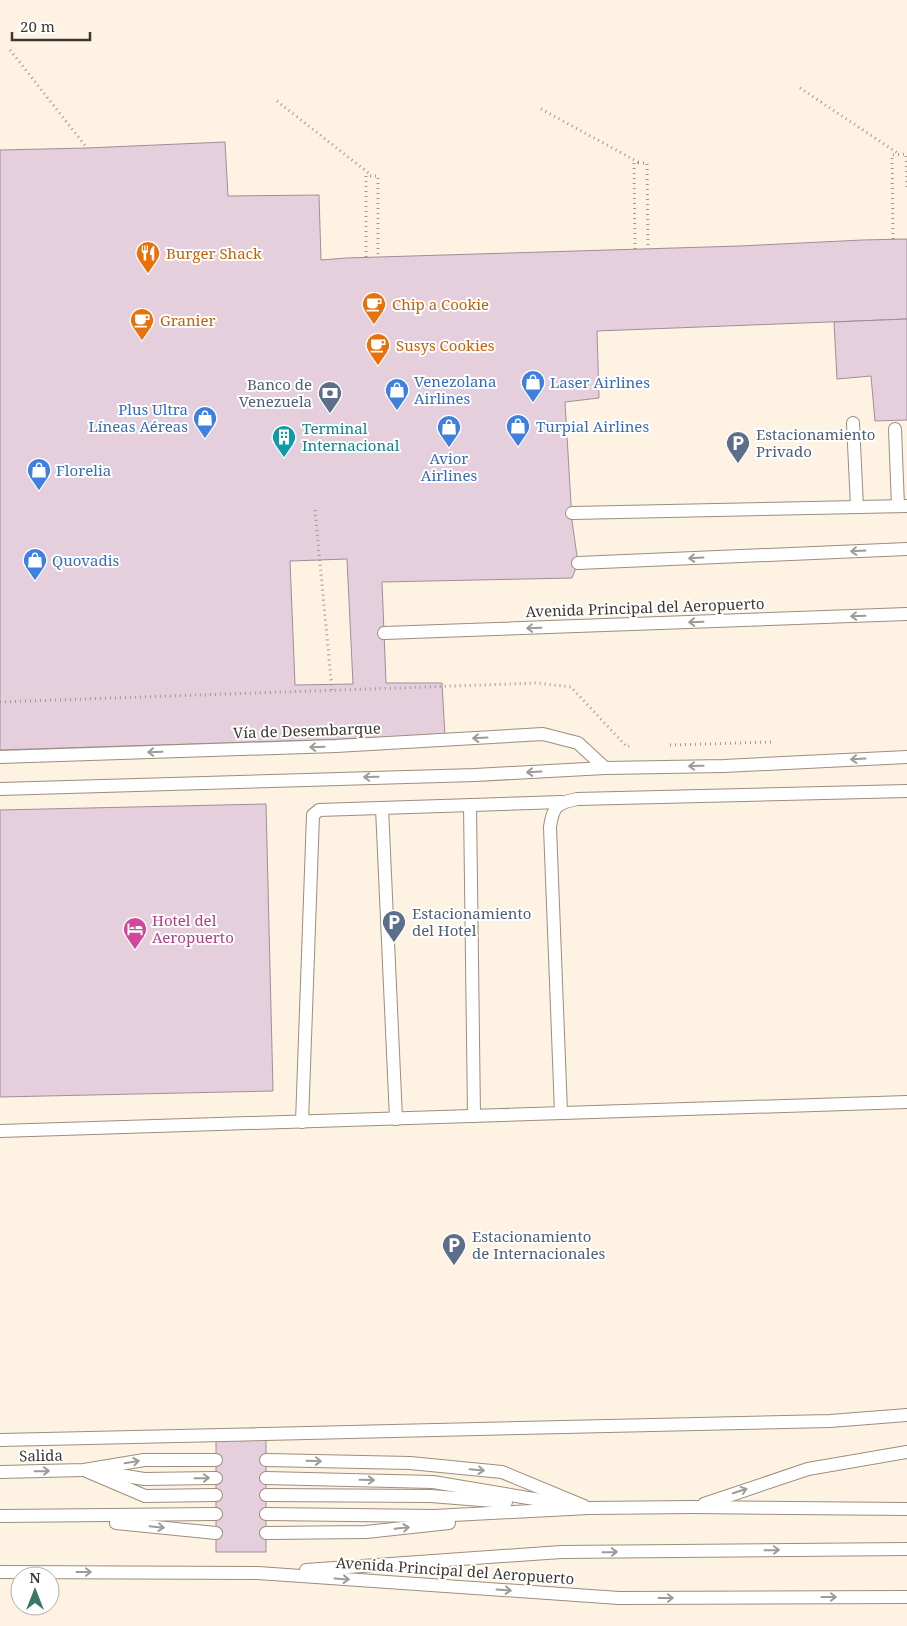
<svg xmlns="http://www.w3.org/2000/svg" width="907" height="1626" font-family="'Noto Serif',serif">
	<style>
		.building { fill: #e5cfdd; stroke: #a18d9a; fill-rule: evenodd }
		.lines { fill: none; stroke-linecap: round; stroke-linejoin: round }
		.lane-casing { stroke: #9c8e7c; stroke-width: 14 }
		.path { stroke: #a1988d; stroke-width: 3; stroke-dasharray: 1 4; stroke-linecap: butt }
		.lane { stroke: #fff; stroke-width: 12 }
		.oneway { stroke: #9e9c98 }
		.labels { text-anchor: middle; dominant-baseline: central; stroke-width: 4; stroke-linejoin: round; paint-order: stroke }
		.food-label { font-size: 15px; fill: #c56008; stroke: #fff; text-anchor: start }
		.shop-label { font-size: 15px; fill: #366cbe; stroke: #fff; text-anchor: start }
		.service-label { font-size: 15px; fill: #4e5e75; stroke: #fff; text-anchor: start }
		.culture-label { font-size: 15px; fill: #0d838f; stroke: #fff; text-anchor: start }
		.street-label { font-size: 15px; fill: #3e3831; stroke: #fff }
		.hotel-label { font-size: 15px; fill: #b23c85; stroke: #fff; text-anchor: start }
	</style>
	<rect width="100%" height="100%" fill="#fef2e3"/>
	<g class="building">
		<path d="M225 142 228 196 319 195 321 260 346 258 740 246 862 240 907 239V319L597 331 599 398 565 402 572 521 578 563 572 578 382 582 386 683H442L445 736 0 750V150L87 148ZM347 559 353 684 295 685 290 561Z"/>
		<path d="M907 319V420L875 421 871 376 837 379 834 322Z"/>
		<path d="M266 804 273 1091 0 1097V810Z"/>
		<rect x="216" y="1438" width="50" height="114"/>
	</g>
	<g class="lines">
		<g class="lane-casing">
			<g id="lane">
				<path d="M853 423 857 507"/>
				<path d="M895 429 898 506"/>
				<path d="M572 513 907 506"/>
				<path d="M578 563 907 549"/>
				<path d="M384 633 907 614"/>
				<path d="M0 757 336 746 543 734 578 743 605 768"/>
				<path d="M0 789 475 775 605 768 724 766 907 757"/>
				<path d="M470 805 474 1116"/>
				<path d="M382 808 396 1119"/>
				<path d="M561 1112 550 827C553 806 557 803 577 799L907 791"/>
				<path d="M302 1122 313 815 319 810 561 802"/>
				<path d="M0 1131 907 1102"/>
				<path d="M0 1440 830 1421 907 1415"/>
				<path d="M266 1460 410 1463 502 1472 584 1506"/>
				<path d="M84 1470 145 1496 216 1495"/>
				<path d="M0 1472 84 1470 144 1460H216"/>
				<path d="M101 1472 144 1479 216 1478"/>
				<path d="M266 1478 433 1482 564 1504"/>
				<path d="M266 1495 431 1496 506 1502"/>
				<path d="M704 1504 808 1469 907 1452"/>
				<path d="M266 1514 434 1516 589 1508 694 1507 907 1509"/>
				<path d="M0 1516 216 1514"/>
				<path d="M116 1523 216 1533"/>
				<path d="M266 1533 366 1532 449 1523"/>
				<path d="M306 1570 561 1552 907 1549"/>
				<path d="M0 1572 258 1573 619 1598 907 1597"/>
			</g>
		</g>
		<g class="path">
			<path d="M10 50 87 148"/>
			<path d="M800 88 899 154"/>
			<path d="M277 101 371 175"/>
			<path d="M541 109 640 163"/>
			<path d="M893 239 892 155 906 154 907 187"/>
			<path d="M635 249 634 163H647L648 249"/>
			<path d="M366 257V176H378V257"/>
			<path d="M315 510 332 690"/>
			<path d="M0 702 538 683 571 687 627 747 629 746"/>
			<path d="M670 745 771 742"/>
		</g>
		<use href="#lane" class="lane"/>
	</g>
	<defs><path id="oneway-shaft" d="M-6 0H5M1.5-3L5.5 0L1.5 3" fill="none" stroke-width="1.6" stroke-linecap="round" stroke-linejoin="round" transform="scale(1.25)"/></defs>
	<g class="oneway">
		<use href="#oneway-shaft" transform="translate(858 551) rotate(177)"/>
		<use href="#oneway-shaft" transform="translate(696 558) rotate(177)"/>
		<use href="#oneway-shaft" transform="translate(858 616) rotate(178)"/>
		<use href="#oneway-shaft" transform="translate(696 622) rotate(178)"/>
		<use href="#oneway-shaft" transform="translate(534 628) rotate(178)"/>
		<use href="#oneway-shaft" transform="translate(480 738) rotate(177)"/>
		<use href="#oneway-shaft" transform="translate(317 747) rotate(178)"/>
		<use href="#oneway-shaft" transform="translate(155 752) rotate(178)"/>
		<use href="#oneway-shaft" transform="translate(858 759) rotate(177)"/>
		<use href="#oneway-shaft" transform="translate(696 766) rotate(179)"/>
		<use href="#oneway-shaft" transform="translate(534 772) rotate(177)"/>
		<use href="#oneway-shaft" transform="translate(371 777) rotate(179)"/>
		<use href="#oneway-shaft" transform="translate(314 1461) rotate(2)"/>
		<use href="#oneway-shaft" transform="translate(132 1462) rotate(-9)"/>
		<use href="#oneway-shaft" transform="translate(477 1470) rotate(5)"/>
		<use href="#oneway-shaft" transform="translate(42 1471) rotate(-1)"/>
		<use href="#oneway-shaft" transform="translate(202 1478) rotate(-1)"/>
		<use href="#oneway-shaft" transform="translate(367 1480) rotate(1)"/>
		<use href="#oneway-shaft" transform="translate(740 1491) rotate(-18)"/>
		<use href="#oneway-shaft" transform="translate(157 1527) rotate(6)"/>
		<use href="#oneway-shaft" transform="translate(402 1528) rotate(-6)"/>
		<use href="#oneway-shaft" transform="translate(772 1550) rotate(-1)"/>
		<use href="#oneway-shaft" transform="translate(610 1552) rotate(-1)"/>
		<use href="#oneway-shaft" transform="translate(84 1572)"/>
		<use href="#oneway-shaft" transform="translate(342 1579) rotate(4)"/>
		<use href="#oneway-shaft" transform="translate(504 1590) rotate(4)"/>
		<use href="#oneway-shaft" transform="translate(829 1597)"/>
		<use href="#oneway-shaft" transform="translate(666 1598)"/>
	</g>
	<defs>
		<g id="restaurant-pin" transform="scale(1.25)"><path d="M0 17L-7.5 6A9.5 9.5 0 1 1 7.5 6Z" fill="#e8710a" stroke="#fff"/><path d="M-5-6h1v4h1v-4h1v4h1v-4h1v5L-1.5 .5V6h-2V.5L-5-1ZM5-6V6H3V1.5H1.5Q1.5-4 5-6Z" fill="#fff"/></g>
		<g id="cafe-pin" transform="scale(1.25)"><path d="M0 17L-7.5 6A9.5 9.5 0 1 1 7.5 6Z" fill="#e8710a" stroke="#fff"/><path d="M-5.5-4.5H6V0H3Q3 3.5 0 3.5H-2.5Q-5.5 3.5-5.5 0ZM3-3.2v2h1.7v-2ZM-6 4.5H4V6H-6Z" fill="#fff"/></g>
		<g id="shop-pin" transform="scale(1.25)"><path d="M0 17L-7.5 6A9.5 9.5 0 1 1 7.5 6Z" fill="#3f7fe0" stroke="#fff"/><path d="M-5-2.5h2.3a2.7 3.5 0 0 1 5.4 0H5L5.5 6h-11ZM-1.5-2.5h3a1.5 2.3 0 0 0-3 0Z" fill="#fff"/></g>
		<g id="bank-pin" transform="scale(1.25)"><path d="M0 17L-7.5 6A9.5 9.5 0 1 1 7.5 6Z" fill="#5c6f8a" stroke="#fff"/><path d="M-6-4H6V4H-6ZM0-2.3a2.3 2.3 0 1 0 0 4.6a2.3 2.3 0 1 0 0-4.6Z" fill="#fff"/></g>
		<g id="building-pin" transform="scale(1.25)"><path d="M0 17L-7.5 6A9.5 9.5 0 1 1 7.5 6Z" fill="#0f9aa8" stroke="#fff"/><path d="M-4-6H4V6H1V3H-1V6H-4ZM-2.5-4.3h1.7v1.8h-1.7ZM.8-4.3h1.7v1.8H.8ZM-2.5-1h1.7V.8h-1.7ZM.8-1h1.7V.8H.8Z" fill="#fff"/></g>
		<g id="parking-pin" transform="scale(1.25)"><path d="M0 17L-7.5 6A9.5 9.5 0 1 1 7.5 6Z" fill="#5c6f8a" stroke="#fff"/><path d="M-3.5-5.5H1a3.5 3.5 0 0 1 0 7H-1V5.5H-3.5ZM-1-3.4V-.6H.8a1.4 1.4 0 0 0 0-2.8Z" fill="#fff"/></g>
		<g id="hotel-pin" transform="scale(1.25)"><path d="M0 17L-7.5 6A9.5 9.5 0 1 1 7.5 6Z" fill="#d1479c" stroke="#fff"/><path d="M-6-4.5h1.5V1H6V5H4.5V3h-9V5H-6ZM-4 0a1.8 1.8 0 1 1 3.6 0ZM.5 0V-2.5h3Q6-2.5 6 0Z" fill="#fff"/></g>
	</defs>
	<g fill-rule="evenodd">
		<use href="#restaurant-pin" x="148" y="253"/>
		<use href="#cafe-pin" x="374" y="304"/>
		<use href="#cafe-pin" x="142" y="320"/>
		<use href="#cafe-pin" x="378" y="345"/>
		<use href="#shop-pin" x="533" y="382"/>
		<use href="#shop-pin" x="397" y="390"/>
		<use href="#bank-pin" x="330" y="393"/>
		<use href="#shop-pin" x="205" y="418"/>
		<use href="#shop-pin" x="518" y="426"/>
		<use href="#shop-pin" x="449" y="427"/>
		<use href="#building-pin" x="284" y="437"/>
		<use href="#parking-pin" x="738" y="443"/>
		<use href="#shop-pin" x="39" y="470"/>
		<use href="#shop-pin" x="35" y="560"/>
		<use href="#parking-pin" x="394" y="922"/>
		<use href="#hotel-pin" x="135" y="929"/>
		<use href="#parking-pin" x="454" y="1245"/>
	</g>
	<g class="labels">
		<g class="food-label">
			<text x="166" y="253">Burger Shack</text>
			<text x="392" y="304">Chip a Cookie</text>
			<text x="160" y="320">Granier</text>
			<text x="396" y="345">Susys Cookies</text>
		</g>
		<g class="shop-label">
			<text x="414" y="381">Venezolana<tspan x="414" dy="17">Airlines</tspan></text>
			<text x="550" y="382">Laser Airlines</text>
			<text x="188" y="409" text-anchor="end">Plus Ultra<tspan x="188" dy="17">Líneas Aéreas</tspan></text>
			<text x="536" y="426">Turpial Airlines</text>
			<text x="449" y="458" text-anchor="middle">Avior<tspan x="449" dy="17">Airlines</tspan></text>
			<text x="56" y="470">Florelia</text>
			<text x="52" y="560">Quovadis</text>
		</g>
		<g class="service-label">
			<text x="312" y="384" text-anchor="end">Banco de<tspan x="312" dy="17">Venezuela</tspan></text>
			<text x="756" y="434">Estacionamiento<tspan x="756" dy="17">Privado</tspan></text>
			<text x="412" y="913">Estacionamiento<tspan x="412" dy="17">del Hotel</tspan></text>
			<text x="472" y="1236">Estacionamiento<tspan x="472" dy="17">de Internacionales</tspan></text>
		</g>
		<g class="culture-label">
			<text x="302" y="428">Terminal<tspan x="302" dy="17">Internacional</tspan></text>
		</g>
		<g class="street-label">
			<text transform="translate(645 607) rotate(-2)">Avenida Principal del Aeropuerto</text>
			<text transform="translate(307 730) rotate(-2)">Vía de Desembarque</text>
			<text transform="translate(41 1455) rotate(-1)">Salida</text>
			<text transform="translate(455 1570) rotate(4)">Avenida Principal del Aeropuerto</text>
		</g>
		<g class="hotel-label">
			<text x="152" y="920">Hotel del<tspan x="152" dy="17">Aeropuerto</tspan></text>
		</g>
	</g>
	<g transform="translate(35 1591)"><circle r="24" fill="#ffffff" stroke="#b2afad"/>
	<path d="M0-4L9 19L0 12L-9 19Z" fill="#3b7863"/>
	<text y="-8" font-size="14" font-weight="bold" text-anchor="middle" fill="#3e3831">N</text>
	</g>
	<path d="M12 32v8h78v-8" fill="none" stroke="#3e3831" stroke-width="2.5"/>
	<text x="20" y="32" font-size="15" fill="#3e3831" stroke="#ffffff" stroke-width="4" paint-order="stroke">20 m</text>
</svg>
